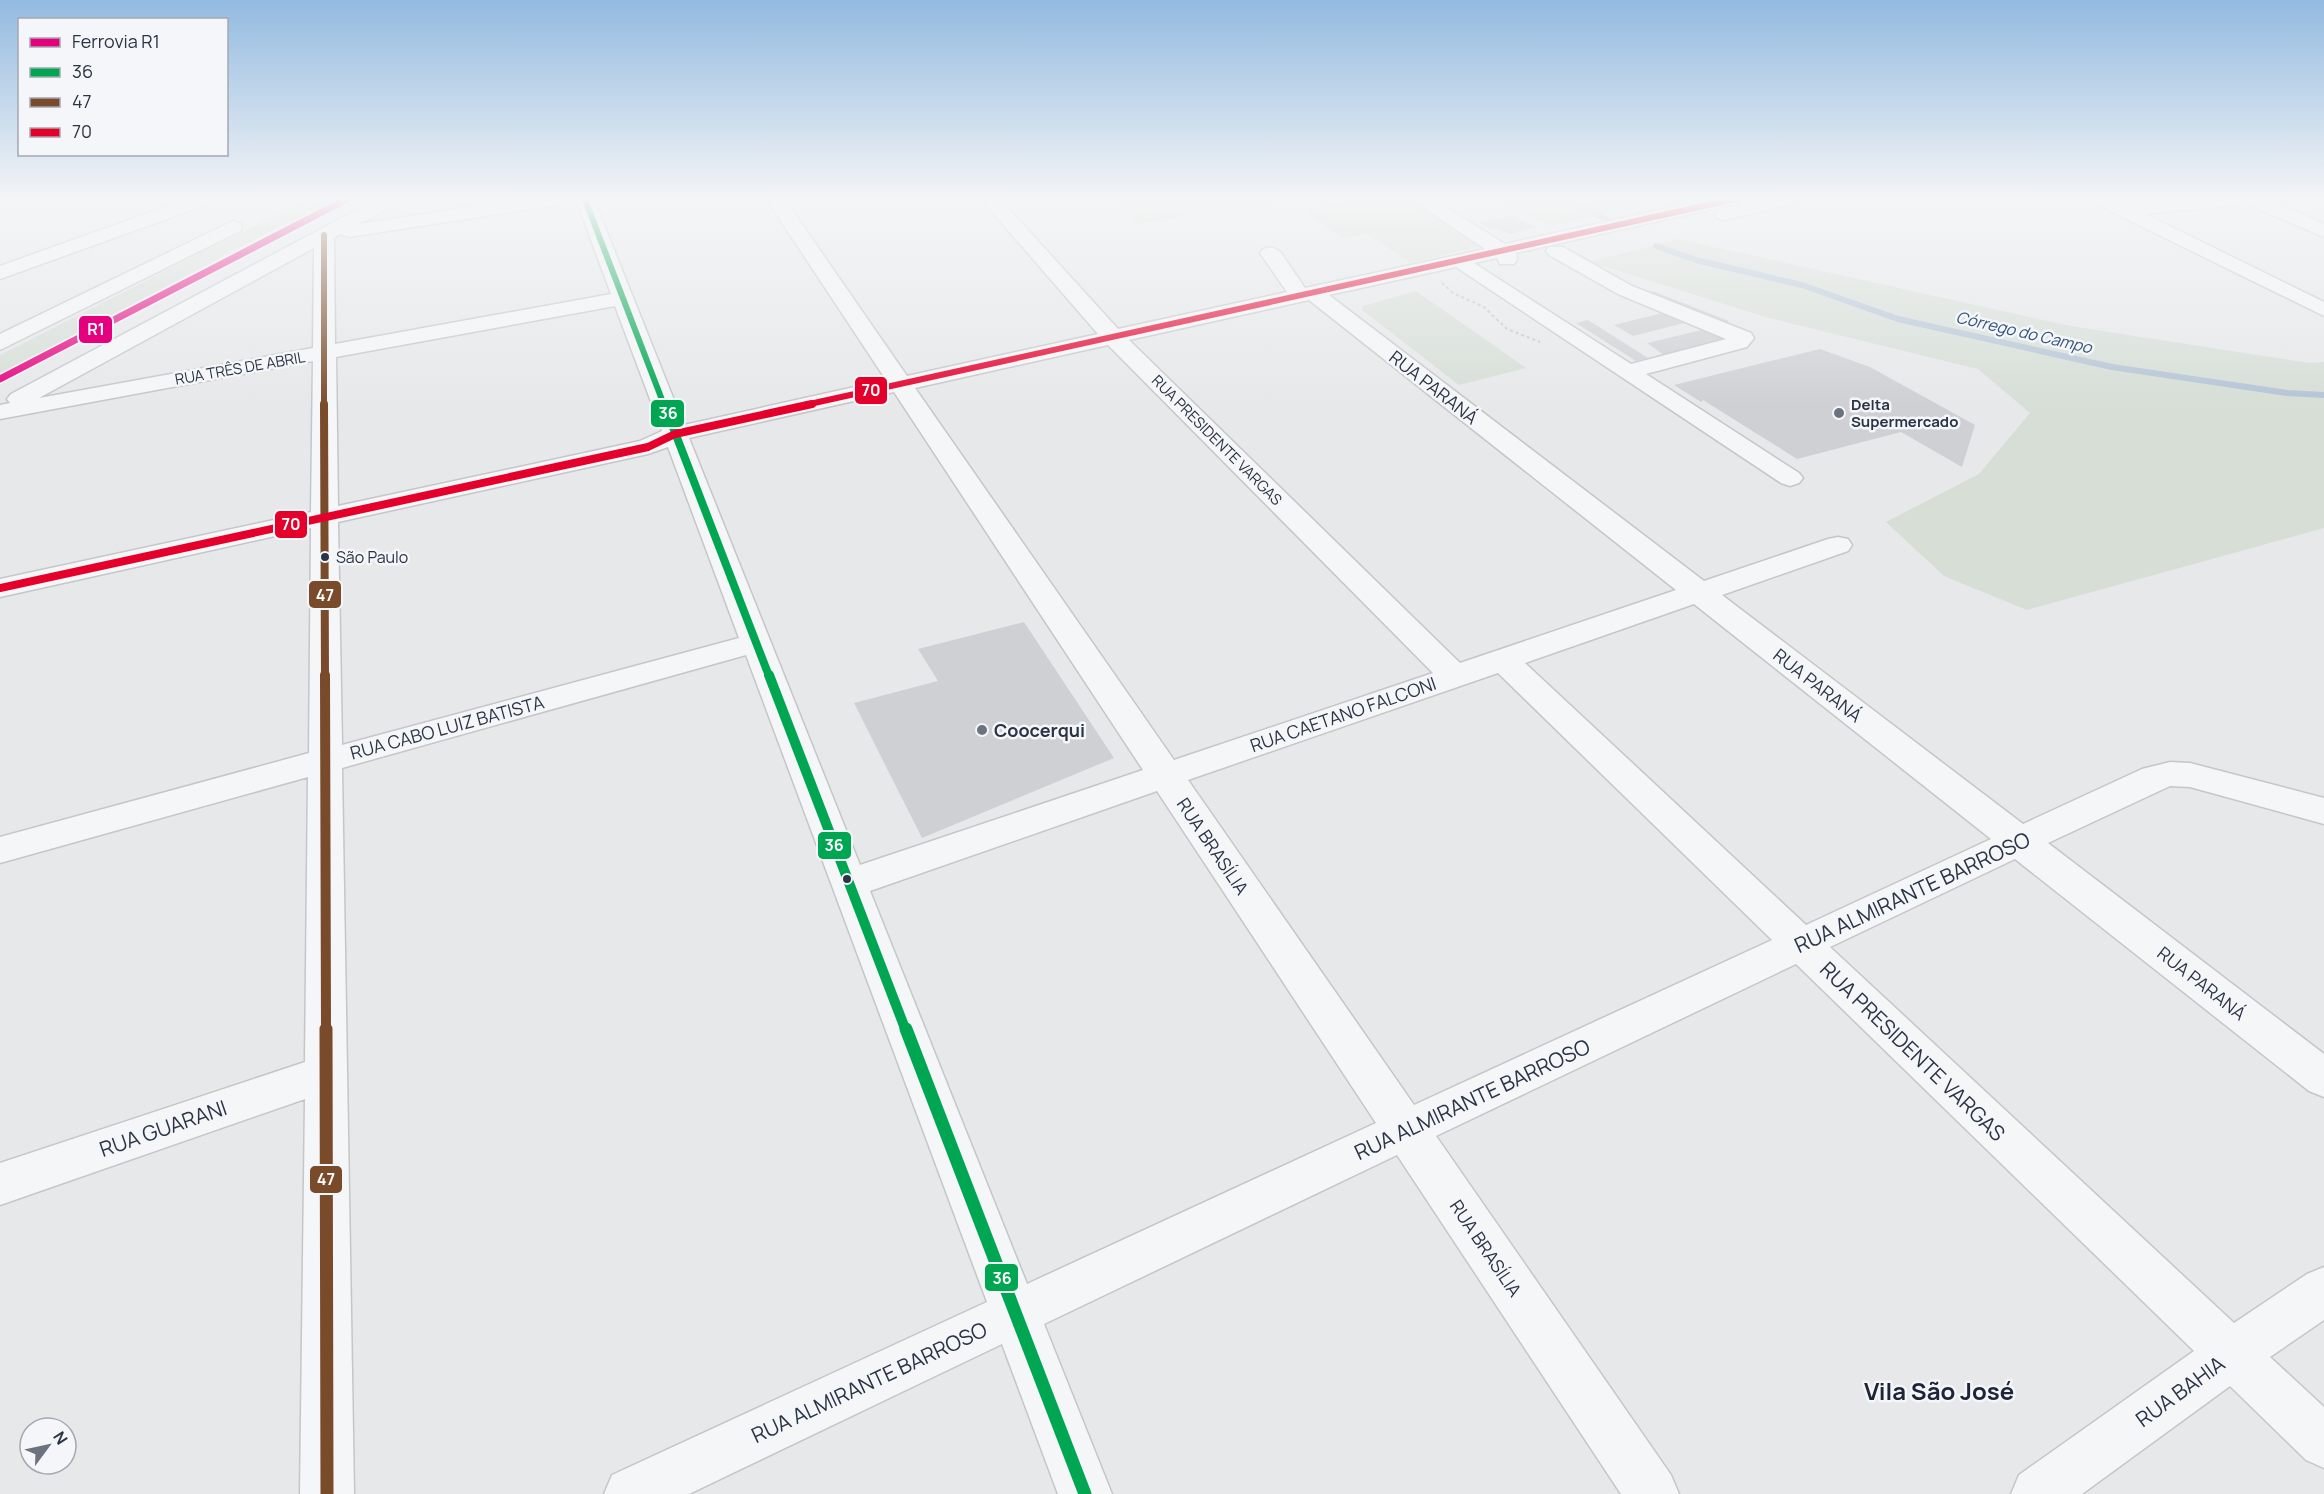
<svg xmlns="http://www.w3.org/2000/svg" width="2324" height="1494" font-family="Manrope,sans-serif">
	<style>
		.green { fill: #d6ded6 }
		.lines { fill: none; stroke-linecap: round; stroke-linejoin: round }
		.stream { stroke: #b4c4d5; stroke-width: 6 }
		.building { fill: #ced0d3 }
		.minor-casing { stroke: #c4c6c8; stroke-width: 3 }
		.path { stroke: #c5c6ca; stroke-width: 2; stroke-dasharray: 3 3; stroke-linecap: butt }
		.minor { fill: #f5f6f7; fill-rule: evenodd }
		.bus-1-far3-casing { stroke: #f4f6f9; stroke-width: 9 }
		.bus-1-far2-casing { stroke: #f4f6f9; stroke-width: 11 }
		.bus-1-far1-casing { stroke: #f4f6f9; stroke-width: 14 }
		.bus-1-casing { stroke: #f4f6f9; stroke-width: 17 }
		.bus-2-far3-casing { stroke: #f4f6f9; stroke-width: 9 }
		.bus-2-far2-casing { stroke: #f4f6f9; stroke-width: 11 }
		.bus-2-far1-casing { stroke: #f4f6f9; stroke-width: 14 }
		.bus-2-casing { stroke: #f4f6f9; stroke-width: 17 }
		.bus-3-far1-casing { stroke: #f4f6f9; stroke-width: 9 }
		.bus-3-casing { stroke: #f4f6f9; stroke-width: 11 }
		.bus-1-far3 { stroke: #00a651; stroke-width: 6 }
		.bus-1-far2 { stroke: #00a651; stroke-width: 8 }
		.bus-1-far1 { stroke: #00a651; stroke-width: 10 }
		.bus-1 { stroke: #00a651; stroke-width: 13 }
		.bus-2-far3 { stroke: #7a4b2a; stroke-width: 6 }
		.bus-2-far2 { stroke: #7a4b2a; stroke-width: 8 }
		.bus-2-far1 { stroke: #7a4b2a; stroke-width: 10 }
		.bus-2 { stroke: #7a4b2a; stroke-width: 13 }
		.bus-3-far1 { stroke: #e4002b; stroke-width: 6 }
		.bus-3 { stroke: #e4002b; stroke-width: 8 }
		.rail-1-casing { stroke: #f4f6f9; stroke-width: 10 }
		.rail-1 { stroke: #e5007d; stroke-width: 7 }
		.poi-dot { fill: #6c737f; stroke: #f4f6f9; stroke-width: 2 }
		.bus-dot { fill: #2b3445; stroke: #f4f6f9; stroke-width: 2 }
		.labels { text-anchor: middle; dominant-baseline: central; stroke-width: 5; stroke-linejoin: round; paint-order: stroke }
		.far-street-label { font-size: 15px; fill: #2b3445; stroke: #f4f6f9 }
		.far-poi-label { font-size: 15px; font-weight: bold; fill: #2b3445; stroke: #f4f6f9; text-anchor: start }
		.far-water-label { font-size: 16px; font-style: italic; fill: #34527a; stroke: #f4f6f9 }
		.bus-label { font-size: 16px; fill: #2b3445; stroke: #f4f6f9; text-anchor: start }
		.street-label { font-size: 18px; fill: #2b3445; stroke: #f4f6f9 }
		.poi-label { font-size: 18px; font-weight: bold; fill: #2b3445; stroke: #f4f6f9; text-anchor: start }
		.near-street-label { font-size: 21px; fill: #2b3445; stroke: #f4f6f9 }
		.near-neighbourhood-label { font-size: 24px; font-weight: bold; fill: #1d2536; stroke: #f4f6f9 }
		.line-badge { stroke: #f4f6f9; stroke-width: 2 }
		.badge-label { font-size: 16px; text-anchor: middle; font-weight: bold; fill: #fff }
	</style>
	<rect width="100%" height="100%" fill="#e6e8ea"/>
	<g class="green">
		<path d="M327 197H353L282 225 0 374V355L297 204 306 208Z"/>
		<path d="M1111 197H1290L1293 200 1137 224Z"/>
		<path d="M1334 197H1406L1477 244V247L1411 263 1367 234 1343 238 1302 210 1342 203Z"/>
		<path d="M1489 197H1641L1639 208 1549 226Z"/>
		<path d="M1678 239 2070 326 2309 363 2324 362V528L2027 610 1944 576 1886 522 1979 474 2030 413 1978 369 1769 318 1590 262Z"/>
		<path d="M1416 291 1526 368 1459 385 1362 310 1363 306Z"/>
	</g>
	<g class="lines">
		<g class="stream">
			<path d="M1564 197 1606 219"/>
			<path d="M1656 246 1696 260 1802 285 1898 319 2112 367 2287 393 2324 395"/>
		</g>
	</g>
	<g class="building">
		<path d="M1511 215 1535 227 1510 234 1497 229 1492 230 1479 223Z"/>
		<path d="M1653 291 1729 321 1721 325 1644 295Z"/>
		<path d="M1670 311 1688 322 1633 336 1614 325Z"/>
		<path d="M1588 320 1648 358 1636 361 1576 323Z"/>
		<path d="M1710 328 1730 339 1664 355 1647 343Z"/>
		<path d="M1820 349 1870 367 1975 425 1962 467 1901 432 1797 459 1703 400 1701 402 1674 385Z"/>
		<path d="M1024 622 1114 758 922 838 854 703 938 681 918 649Z"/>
	</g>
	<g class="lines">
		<g class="minor-casing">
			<g id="minor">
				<path d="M193 197H220L217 201 0 279V266Z"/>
				<path d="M381 197H404L401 201 359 224 536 197H593L684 425 886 380 765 197H783L907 376 1098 334 979 197H998L1118 329 1287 292 1260 253 1263 249C1271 247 1275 247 1281 253L1305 288 1485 249 1408 197H1430L1505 244 1718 197H1753L1750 201 1744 202 1516 253 1517 260 1514 264H1500L1497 258 1474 263 1631 364 1726 339 1618 294 1549 255 1546 251 1549 247H1563L1632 286 1751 333 1754 338 1747 347 1646 374 1799 473 1803 478 1799 483 1790 486 1781 483 1456 267 1329 295 1704 581 1828 539 1838 537 1848 539 1852 545 1848 551 1722 595 2023 824 2142 769 2170 762 2190 763 2324 798V824L2190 787 2170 786 2048 843 2324 1054V1097L2309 1091 2015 859 1830 947 2234 1323 2307 1274 2324 1267V1320L2270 1357 2324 1407V1468L2306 1460 2230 1386 2082 1494H2011L2019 1475 2194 1351 1796 964 1436 1136 1671 1475 1679 1494H1621L1397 1155 1044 1324 1112 1494H1058L1002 1344 689 1494H604L612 1475 987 1302 746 655 342 768 354 1494H300L305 1099 0 1205V1163L305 1062 308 777 0 863V837L309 753 311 528 0 597V579L311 512 313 361 0 419V405L10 403 7 399 11 394ZM577 202 611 294 335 344 334 238 341 234 349 237ZM314 248 313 348 39 398ZM1309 300 1676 590 1460 663 1129 340ZM615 306 662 431 640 441 338 506 336 357ZM1108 345 1433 673 1174 760 915 388ZM894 392 1143 770 860 865 689 438ZM668 447 739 638 342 745 338 522 648 454ZM1694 604 1991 839 1806 925 1525 663ZM1498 673 1772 940 1414 1105 1188 780ZM1157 791 1376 1123 1027 1284 870 891Z"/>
				<path d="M1773 197H1807L1804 201 1724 220 1717 218 1715 214 1717 210Z"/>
				<path d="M2088 197H2112L2126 204 2202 197H2272L2270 200 2324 224V237L2247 204 2145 214 2324 302V316L2116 214 2091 201Z"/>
				<path d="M233 221 240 223 242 227 240 231 0 350V334Z"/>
			</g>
		</g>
		<g class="path">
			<path d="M254 229H289"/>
			<path d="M1442 283 1453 293 1484 307 1507 329 1540 342"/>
		</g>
		<use href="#minor" class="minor"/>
		<g class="bus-1-far3-casing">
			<path id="bus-1-far3" d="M584 197 664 405"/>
		</g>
		<g class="bus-1-far2-casing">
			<path id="bus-1-far2" d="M664 404 769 676"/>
		</g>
		<g class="bus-1-far1-casing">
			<path id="bus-1-far1" d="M769 675 906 1031"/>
		</g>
		<g class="bus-1-casing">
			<path id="bus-1" d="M906 1029 1085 1494"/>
		</g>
		<g class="bus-2-far3-casing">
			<path id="bus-2-far3" d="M324 235V405"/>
		</g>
		<g class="bus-2-far2-casing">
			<path id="bus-2-far2" d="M324 404 325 676"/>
		</g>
		<g class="bus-2-far1-casing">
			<path id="bus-2-far1" d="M325 675 326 1031"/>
		</g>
		<g class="bus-2-casing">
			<path id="bus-2" d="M326 1029 327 1494"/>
		</g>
		<g class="bus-3-far1-casing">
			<path id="bus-3-far1" d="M805 405 1744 197"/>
		</g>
		<g class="bus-3-casing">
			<path id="bus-3" d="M0 588 648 447 675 434 812 404"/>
		</g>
		<use href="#bus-1-far3" class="bus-1-far3"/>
		<use href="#bus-1-far2" class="bus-1-far2"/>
		<use href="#bus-1-far1" class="bus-1-far1"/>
		<use href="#bus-1" class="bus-1"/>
		<use href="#bus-2-far3" class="bus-2-far3"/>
		<use href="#bus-2-far2" class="bus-2-far2"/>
		<use href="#bus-2-far1" class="bus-2-far1"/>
		<use href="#bus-2" class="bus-2"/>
		<use href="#bus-3-far1" class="bus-3-far1"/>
		<use href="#bus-3" class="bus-3"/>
		<g class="rail-1-casing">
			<path id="rail-1" d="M0 379 351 197"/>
		</g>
		<use href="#rail-1" class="rail-1"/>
	</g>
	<linearGradient id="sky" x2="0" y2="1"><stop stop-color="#93bae0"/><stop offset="0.49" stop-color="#f4f5f6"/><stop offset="1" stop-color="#f4f5f6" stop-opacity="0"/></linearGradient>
	<rect width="2324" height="406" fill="url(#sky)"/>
	<g class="poi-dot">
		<circle cx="1839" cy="413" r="6"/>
		<circle cx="982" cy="730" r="6"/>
	</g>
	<g class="bus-dot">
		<circle cx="325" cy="557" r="5"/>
		<circle cx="847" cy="879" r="5"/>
	</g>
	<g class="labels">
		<g class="far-street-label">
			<text transform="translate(240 368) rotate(-10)">RUA TRÊS DE ABRIL</text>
			<text transform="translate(1217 440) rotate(45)">RUA PRESIDENTE VARGAS</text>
		</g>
		<g class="far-poi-label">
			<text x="1851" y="404">Delta<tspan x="1851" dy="17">Supermercado</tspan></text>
		</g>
		<g class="far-water-label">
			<text transform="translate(2024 332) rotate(13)">Córrego do Campo</text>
		</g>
		<g class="bus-label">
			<text x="336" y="557">São Paulo</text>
		</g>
		<g class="street-label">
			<text transform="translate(1434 387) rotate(38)">RUA PARANÁ</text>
			<text transform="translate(1818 685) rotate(38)">RUA PARANÁ</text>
			<text transform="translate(1343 714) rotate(-19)">RUA CAETANO FALCONI</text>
			<text transform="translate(447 727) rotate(-15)">RUA CABO LUIZ BATISTA</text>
			<text transform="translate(1213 846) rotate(56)">RUA BRASÍLIA</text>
			<text transform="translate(2202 983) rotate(38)">RUA PARANÁ</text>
			<text transform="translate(1486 1248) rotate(56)">RUA BRASÍLIA</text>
		</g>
		<g class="poi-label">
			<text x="994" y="730">Coocerqui</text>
		</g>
		<g class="near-street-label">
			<text transform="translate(1912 892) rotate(-25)">RUA ALMIRANTE BARROSO</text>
			<text transform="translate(1913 1051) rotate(44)">RUA PRESIDENTE VARGAS</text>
			<text transform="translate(1472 1099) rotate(-25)">RUA ALMIRANTE BARROSO</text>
			<text transform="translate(163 1128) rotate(-19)">RUA GUARANI</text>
			<text transform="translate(869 1382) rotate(-25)">RUA ALMIRANTE BARROSO</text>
			<text transform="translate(2180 1391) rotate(-36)">RUA BAHIA</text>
		</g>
		<g class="near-neighbourhood-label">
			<text x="1939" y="1390">Vila São José</text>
		</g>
	</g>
	<g class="line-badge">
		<rect x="78" y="315" width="35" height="29" rx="6" fill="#e5007d"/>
		<rect x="854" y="376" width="34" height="29" rx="6" fill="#e4002b"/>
		<rect x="650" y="399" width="35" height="29" rx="6" fill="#00a651"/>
		<rect x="274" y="510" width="34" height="29" rx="6" fill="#e4002b"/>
		<rect x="308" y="580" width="34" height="29" rx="6" fill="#7a4b2a"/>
		<rect x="817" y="831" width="35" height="29" rx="6" fill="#00a651"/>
		<rect x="309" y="1165" width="34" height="29" rx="6" fill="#7a4b2a"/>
		<rect x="984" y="1263" width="35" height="29" rx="6" fill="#00a651"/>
	</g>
	<g class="badge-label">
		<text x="96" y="335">R1</text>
		<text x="871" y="396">70</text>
		<text x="668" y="419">36</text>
		<text x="291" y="530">70</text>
		<text x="325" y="601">47</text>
		<text x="834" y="851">36</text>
		<text x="326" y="1185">47</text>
		<text x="1002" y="1284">36</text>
	</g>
	<rect x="18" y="18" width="210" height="138" fill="#f4f6f9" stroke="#a4a8b1" stroke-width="1.5"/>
	<rect x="30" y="38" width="30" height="9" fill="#e5007d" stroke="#a4a8b1" stroke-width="1.5"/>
	<text x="72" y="48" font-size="18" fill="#2b3445">Ferrovia R1</text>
	<rect x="30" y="68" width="30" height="9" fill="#00a651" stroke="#a4a8b1" stroke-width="1.5"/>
	<text x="72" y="78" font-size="18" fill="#2b3445">36</text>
	<rect x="30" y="98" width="30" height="9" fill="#7a4b2a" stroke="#a4a8b1" stroke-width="1.5"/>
	<text x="72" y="108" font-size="18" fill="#2b3445">47</text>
	<rect x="30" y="128" width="30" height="9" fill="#e4002b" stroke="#a4a8b1" stroke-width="1.5"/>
	<text x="72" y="138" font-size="18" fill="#2b3445">70</text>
	<g transform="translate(48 1446) rotate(57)"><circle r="28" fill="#f4f6f9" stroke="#a4a8b1" stroke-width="1.5"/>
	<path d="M0-4.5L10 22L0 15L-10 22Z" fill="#6c737f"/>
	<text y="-9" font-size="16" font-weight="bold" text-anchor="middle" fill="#2b3445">N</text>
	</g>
</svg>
